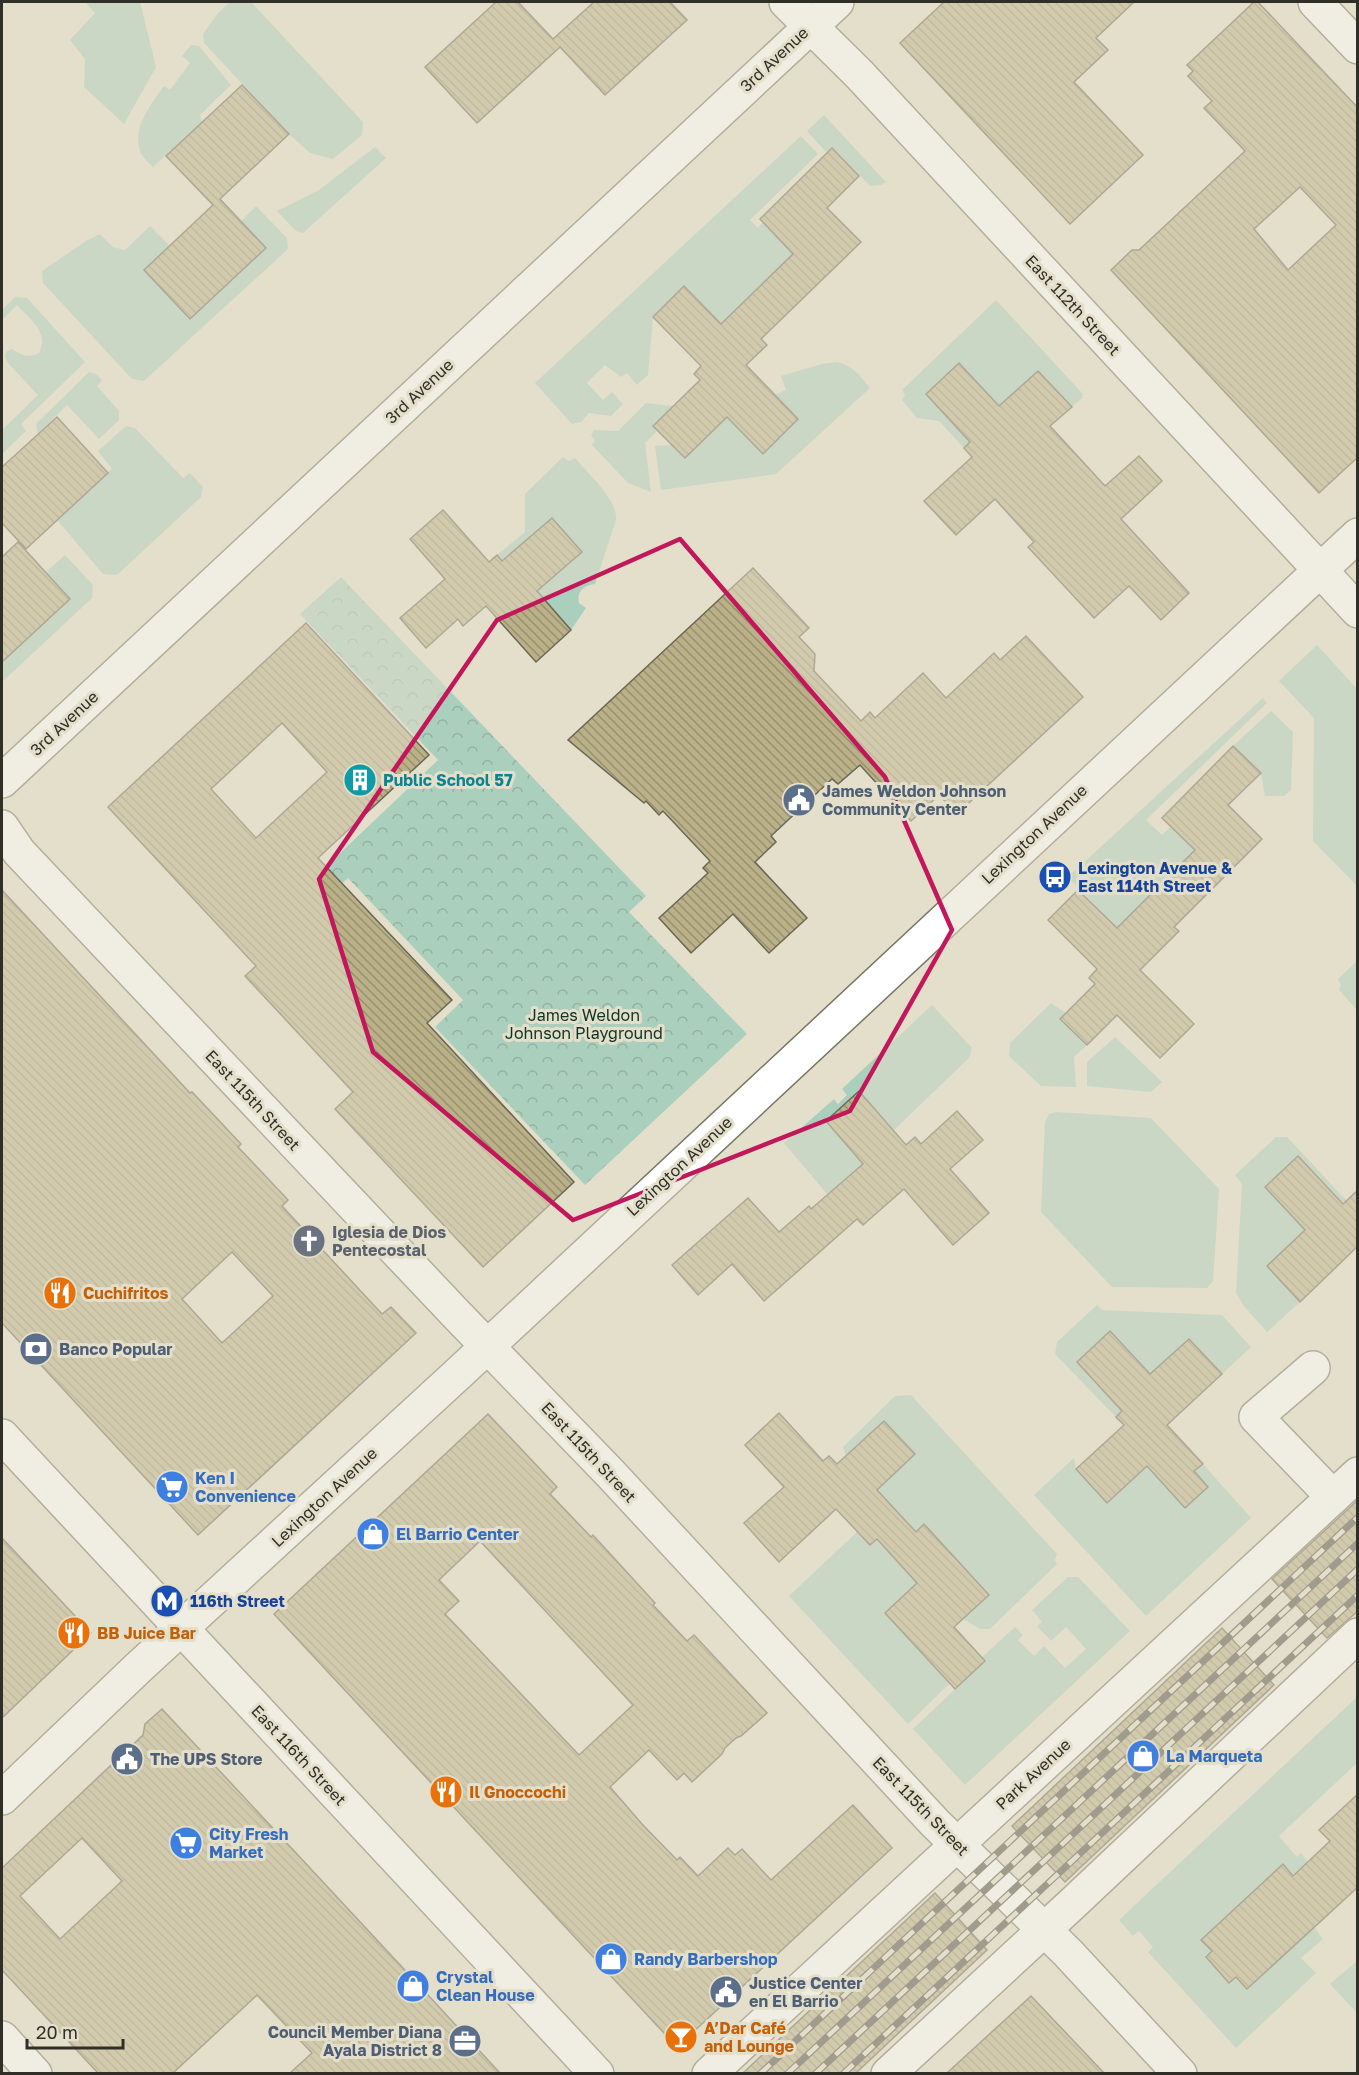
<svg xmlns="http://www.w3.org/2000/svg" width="1359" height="2075" font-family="'Golos Text',sans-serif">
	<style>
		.grass { fill: #abcfbd }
		.park { fill: url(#park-crowns) }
		.building { fill: url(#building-back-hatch); stroke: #6b6755; stroke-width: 1.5; fill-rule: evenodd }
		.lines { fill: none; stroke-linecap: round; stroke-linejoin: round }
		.minor-casing { stroke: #797563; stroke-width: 36 }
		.major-casing { stroke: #797563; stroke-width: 36 }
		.minor { stroke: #fff; stroke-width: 33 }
		.major { stroke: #fff; stroke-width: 33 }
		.rail-casing { stroke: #4f4d43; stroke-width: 7 }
		.rail { stroke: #e4dfcb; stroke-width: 4.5; stroke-dasharray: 14; stroke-linecap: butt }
		.marked { fill: none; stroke: #c2185b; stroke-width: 4.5; stroke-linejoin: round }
		.labels { text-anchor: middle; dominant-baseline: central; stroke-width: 6; stroke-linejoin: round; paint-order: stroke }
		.street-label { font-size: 16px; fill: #302f27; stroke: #e4dfcb }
		.culture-label { font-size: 16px; font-weight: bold; fill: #0d838f; stroke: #e4dfcb; text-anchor: start }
		.service-label { font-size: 16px; font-weight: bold; fill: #4e5e75; stroke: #e4dfcb; text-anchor: start }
		.transit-label { font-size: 16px; font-weight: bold; fill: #164399; stroke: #e4dfcb; text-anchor: start }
		.park-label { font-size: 16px; fill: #0c3324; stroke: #e4dfcb }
		.worship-label { font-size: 16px; font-weight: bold; fill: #5b616d; stroke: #e4dfcb; text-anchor: start }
		.food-label { font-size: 16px; font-weight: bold; fill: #c56008; stroke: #e4dfcb; text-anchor: start }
		.shop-label { font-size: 16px; font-weight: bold; fill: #366cbe; stroke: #e4dfcb; text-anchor: start }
	</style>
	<defs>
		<pattern id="park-crowns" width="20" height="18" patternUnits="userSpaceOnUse" patternTransform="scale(1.5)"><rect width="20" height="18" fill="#abcfbd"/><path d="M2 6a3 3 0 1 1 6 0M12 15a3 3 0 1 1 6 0" fill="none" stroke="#93b2a2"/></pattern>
		<pattern id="building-back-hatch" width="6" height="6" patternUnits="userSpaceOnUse" patternTransform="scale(1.5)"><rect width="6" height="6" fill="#bab188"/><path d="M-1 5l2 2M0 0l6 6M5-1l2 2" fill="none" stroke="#98906f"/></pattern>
	</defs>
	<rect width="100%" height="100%" fill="#e4dfcb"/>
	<g class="grass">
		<path d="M87 2H140L156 67 124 124 84 87 85 59 70 40 95 13 86 3Z"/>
		<path d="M230 2H251L363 122 362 135 333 159 310 153 289 134 204 43 203 34 218 13Z"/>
		<path d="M191 45 199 46 231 85 200 115 202 122 153 167C147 161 140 155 139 147 134 125 152 103 164 86L170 90 190 63 182 56Z"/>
		<path d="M824 115 886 182 881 185 870 186 833 148 827 153 807 131Z"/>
		<path d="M801 136 818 154 750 220 758 228 763 222 793 254 721 324 684 287 653 317 648 375 637 385 627 373 621 377 605 365 587 383 603 400 612 392 623 404 611 416 589 413 581 422 572 424 535 383Z"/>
		<path d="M375 147 386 158 303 233 296 231 277 211 319 190Z"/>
		<path d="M256 206 287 238 288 249 144 381 132 379 43 283 42 271 86 241 100 234 113 247 125 250 150 226 170 246 144 270 190 319 266 248 241 221Z"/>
		<path d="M15 297 27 298 85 362 21 424 26 431 2 454V430L38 395 7 362 5 355 7 351 12 349C22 355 28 359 39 353 50 333 30 319 17 305L2 320V310Z"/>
		<path d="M996 300 1083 394 1082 398 1072 407 1038 371 999 406 959 363 926 394 970 442 964 448 939 421 917 418 902 400 905 395 902 390Z"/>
		<path d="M837 362C853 365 860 376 870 388L776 474 661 490 655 446 672 445 685 458 727 417 763 453 798 419 775 395 786 390 781 376 822 364Z"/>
		<path d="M89 372 96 374 102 380 97 386 119 411V420L99 439 67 405 38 434 36 424Z"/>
		<path d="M646 403 673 406 653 425 657 431 645 443 651 492 628 483 592 445 595 440 591 435 594 430 618 431Z"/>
		<path d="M126 426 135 428 183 478 190 473 203 487 201 497 117 575 103 574 57 520 112 469 98 451Z"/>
		<path d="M563 457 569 461 575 458C588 474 618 499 616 520L595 584C584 585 576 592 579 603L586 608 571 630 537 591 582 552 552 518 502 561 497 555 525 532V494Z"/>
		<path d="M65 555 93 585 92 598 2 682V662L70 599 46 572Z"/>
		<path d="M1317 645 1357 689V886L1313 841 1314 718 1279 681Z"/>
		<path d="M1263 698 1267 703 1146 820 1162 835 1171 826 1195 850 1117 928 1068 877Z"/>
		<path d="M1271 711 1293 732 1291 790 1284 796H1265L1261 773 1233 746Z"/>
		<path d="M1357 961V1010L1339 990 1341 985 1338 979Z"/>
		<path d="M1051 1003 1066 1013 1060 1019 1087 1045 1074 1057 1076 1087 1041 1086 1009 1056 1010 1043Z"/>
		<path d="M932 1005 972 1048 969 1058 894 1130 859 1091 826 1120 863 1164 828 1195 784 1143 834 1099 838 1104 847 1095 842 1089Z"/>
		<path d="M1115 1037 1162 1082 1151 1092 1087 1086V1062Z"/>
		<path d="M1056 1112 1151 1118 1219 1189 1213 1281 1207 1288 1112 1287 1041 1212 1045 1122 1049 1114Z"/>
		<path d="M1276 1137H1287L1347 1201 1343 1204 1298 1156 1265 1187 1305 1230 1267 1266 1300 1302 1267 1332 1244 1306 1236 1293 1242 1184 1235 1175Z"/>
		<path d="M1097 1305 1102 1310 1222 1315 1251 1347 1222 1374 1189 1339 1150 1374 1110 1331 1077 1362 1122 1411 1116 1417 1055 1354 1057 1342Z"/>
		<path d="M911 1395 1057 1554 1055 1560 1057 1564 990 1629H980L963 1619 989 1594 924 1525 916 1532 877 1490 915 1454 884 1421 846 1456 843 1447 895 1396Z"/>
		<path d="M1074 1458 1076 1469 1107 1503 1147 1466 1185 1508 1208 1487 1194 1471 1203 1464 1251 1518 1146 1616 1034 1495Z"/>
		<path d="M857 1532 870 1545 878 1538 917 1583 950 1683 908 1724 789 1596Z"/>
		<path d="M1068 1577H1078L1130 1631 965 1785 913 1729 985 1661 982 1657 1015 1627 1023 1635 1018 1640 1034 1656 1044 1646 1065 1668 1086 1649 1066 1627 1051 1641 1037 1626 1042 1622 1032 1610Z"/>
		<path d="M1357 1697V1763L1279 1836 1297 1857 1301 1853 1308 1862 1293 1876 1282 1865 1202 1940 1212 1951 1206 1957 1229 1983 1236 1977 1247 1989 1314 1927 1323 1939 1301 1958 1316 1973 1236 2048 1148 1952 1153 1947 1139 1931 1133 1936 1119 1920Z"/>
		<path d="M1357 1961V2013L1330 1984Z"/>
	</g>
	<path class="park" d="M341 577 646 896 629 912 747 1034 585 1185 435 1027 463 1000 348 878 310 913 295 896 438 760 300 614Z"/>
	<g class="building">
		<path d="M496 2H518L553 39 594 2H670L687 20 605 95 560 47 477 123 425 67Z"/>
		<path d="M944 2H1134L1096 38 1108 50 1074 82 1143 155 1070 224 900 43Z"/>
		<path d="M1254 2H1258L1358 108V457L1319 493 1111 270 1132 250H1139L1245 151 1204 108 1212 101 1188 76 1193 71 1187 65ZM1300 187 1336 225 1288 270 1254 229Z"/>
		<path d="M242 85 289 134 220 199 266 248 190 319 144 270 213 205 166 156Z"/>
		<path d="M832 148 859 176 827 208 861 242 761 339 767 345 746 365 798 419 763 454 727 417 685 458 653 426 700 380 694 374 701 366 653 317 684 286 721 324 793 254 760 219Z"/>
		<path d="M959 363 999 406 1038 371 1072 407 1050 426 1105 486 1139 456 1162 481 1121 519 1189 593 1161 620 1129 586 1094 618 1028 547 1034 542 995 499 956 535 924 501 972 457 964 448 970 442 926 394Z"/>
		<path d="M57 417 108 473 26 549 2 523V467Z"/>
		<path d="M443 510 489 562 497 555 502 561 552 518 582 552 537 591 571 630 536 662 486 606 463 626 458 619 426 648 400 618 445 579 410 539Z"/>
		<path d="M18 542 70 599 2 662V557Z"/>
		<path d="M753 568 809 628 799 637 815 654 814 671 861 721 870 712 875 718 923 673 946 698 994 653 1000 660 1026 636 1083 697 957 814 939 795 911 821 860 765 838 784 832 779 771 836 776 842 755 862 807 918 769 953 733 914 691 953 659 918 708 873 703 868 710 861 663 811 659 815 646 801 644 803 568 740Z"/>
		<path d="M306 623 429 755 318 858 452 1000 427 1023 574 1182 483 1267 335 1109 353 1092 245 976 256 966 108 807ZM282 723 327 772 256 838 211 789Z"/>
		<path d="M1233 746 1261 773 1228 805 1262 839 1174 927 1179 931 1140 970 1194 1024 1160 1058 1117 1015 1087 1045 1060 1019 1095 984 1089 978 1097 969 1048 920 1078 890 1117 928 1195 850 1162 818Z"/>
		<path d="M2 890 190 1093 192 1092 241 1144 238 1147 288 1200 282 1206 369 1300 382 1314 391 1307 416 1333 198 1535 2 1323ZM232 1252 273 1296 222 1343 182 1299Z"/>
		<path d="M859 1091 906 1145 915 1137 921 1144 957 1111 983 1140 950 1169 989 1213 953 1245 904 1189 863 1225 857 1219 764 1301 732 1264 698 1295 672 1265 748 1198 779 1232 809 1206 811 1209 863 1164 826 1121Z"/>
		<path d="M1298 1156 1343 1204 1358 1190V1246L1300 1302 1267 1266 1305 1230 1265 1187Z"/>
		<path d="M1110 1331 1150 1374 1189 1339 1222 1374 1167 1425 1203 1464 1194 1471 1208 1487 1185 1508 1147 1466 1107 1503 1076 1469 1124 1425 1116 1417 1122 1411 1077 1362Z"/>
		<path d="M779 1413 823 1461 829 1456 837 1464 884 1421 915 1454 877 1490 916 1532 924 1524 989 1595 954 1627 985 1661 955 1689 885 1613 917 1583 877 1539 870 1545 836 1509 779 1562 744 1523 784 1487 745 1445Z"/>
		<path d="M488 1414 557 1487 550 1494 591 1537 593 1535 655 1603 653 1605 687 1641 694 1635 767 1713 741 1736 736 1738 725 1748 722 1754 692 1782 684 1773 677 1780 649 1750 610 1787 642 1824 677 1860 680 1857 698 1876 728 1848 735 1855 742 1849 771 1880 853 1805 892 1848 677 2047 274 1614ZM480 1541 633 1705 579 1755 445 1614 459 1601 439 1580Z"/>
		<path d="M1358 1500V1611L1327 1638 1272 1579Z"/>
		<path d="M2 1538 91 1633 2 1718Z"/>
		<path d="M1222 1628 1274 1685 1065 1882 1012 1826Z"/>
		<path d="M162 1709 403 1968 500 2073H290L312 2053 257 1995 173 2073H98L2 1970V1868L143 1735 145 1724ZM82 1838 122 1881 60 1939 20 1896Z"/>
		<path d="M1358 1794V1887L1247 1989 1236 1977 1229 1983 1206 1957 1212 1951 1201 1940 1283 1864 1293 1876 1330 1841 1319 1830Z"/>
		<path d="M935 1893 987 1950 856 2073H743Z"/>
		<path d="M1031 1996 1104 2073H947Z"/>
	</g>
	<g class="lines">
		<g class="minor-casing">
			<g id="minor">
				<path d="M786 2 859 74 1358 611"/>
				<path d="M1315 2 1358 47"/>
				<path d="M2 827 19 852 457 1315 609 1472 935 1823 1068 1953 1180 2074"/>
				<path d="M1313 1368 1256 1417 1333 1497"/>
				<path d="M2 1436 597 2074"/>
				<path d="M2 2038 35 2074"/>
			</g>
		</g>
		<g class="major-casing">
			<g id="major">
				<path d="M2 781 837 2"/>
				<path d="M2 1798 138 1668 460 1372 1358 535"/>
				<path d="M709 2074 1358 1474"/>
				<path d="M888 2074 1071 1905 1358 1635"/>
			</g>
		</g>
		<use href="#minor" class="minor"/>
		<use href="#major" class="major"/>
		<g class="rail-casing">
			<g id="rail">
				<path d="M760 2074 1358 1517"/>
				<path d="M787 2074 1358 1543"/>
				<path d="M815 2074 1358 1569"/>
				<path d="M843 2074 1358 1595"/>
			</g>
		</g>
		<use href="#rail" class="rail"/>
	</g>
	<path d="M0 0H1359V2075H0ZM680 539 885 777 952 930 850 1111 573 1220 373 1052 319 879 497 620Z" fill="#e4dfcb" fill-opacity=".55" fill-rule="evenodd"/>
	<path class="marked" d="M680 539 885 777 952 930 850 1111 573 1220 373 1052 319 879 497 620Z"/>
	<defs>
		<g id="building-disc" transform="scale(1.725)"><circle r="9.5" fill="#0f9aa8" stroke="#e4dfcb"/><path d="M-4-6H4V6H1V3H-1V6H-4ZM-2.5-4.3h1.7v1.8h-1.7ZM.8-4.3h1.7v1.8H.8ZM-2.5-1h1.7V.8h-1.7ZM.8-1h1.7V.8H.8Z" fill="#fff"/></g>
		<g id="civic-disc" transform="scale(1.725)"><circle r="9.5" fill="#5c6f8a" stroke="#e4dfcb"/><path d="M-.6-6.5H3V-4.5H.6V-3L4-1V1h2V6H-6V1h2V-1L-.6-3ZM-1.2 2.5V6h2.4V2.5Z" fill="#fff"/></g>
		<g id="bus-disc" transform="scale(1.725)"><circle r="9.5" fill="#1a4fb4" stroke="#e4dfcb"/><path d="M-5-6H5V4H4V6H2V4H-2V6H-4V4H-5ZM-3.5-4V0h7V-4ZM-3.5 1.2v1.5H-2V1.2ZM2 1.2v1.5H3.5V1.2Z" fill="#fff"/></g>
		<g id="church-disc" transform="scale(1.725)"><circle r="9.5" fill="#6b7280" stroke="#e4dfcb"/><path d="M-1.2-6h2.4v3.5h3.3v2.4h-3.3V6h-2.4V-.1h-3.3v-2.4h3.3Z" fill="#fff"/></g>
		<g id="restaurant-disc" transform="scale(1.725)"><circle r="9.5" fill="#e8710a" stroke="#e4dfcb"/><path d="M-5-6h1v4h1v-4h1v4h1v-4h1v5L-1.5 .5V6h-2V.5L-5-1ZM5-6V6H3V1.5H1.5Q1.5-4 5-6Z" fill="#fff"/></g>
		<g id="bank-disc" transform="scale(1.725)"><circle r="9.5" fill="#5c6f8a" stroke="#e4dfcb"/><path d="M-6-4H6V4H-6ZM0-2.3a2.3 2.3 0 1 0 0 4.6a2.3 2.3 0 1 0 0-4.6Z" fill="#fff"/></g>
		<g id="supermarket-disc" transform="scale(1.725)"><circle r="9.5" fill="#3f7fe0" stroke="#e4dfcb"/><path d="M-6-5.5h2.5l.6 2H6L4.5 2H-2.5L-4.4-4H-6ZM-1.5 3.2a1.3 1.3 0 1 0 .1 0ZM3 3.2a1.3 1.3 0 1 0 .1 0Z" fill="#fff"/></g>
		<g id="shop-disc" transform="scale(1.725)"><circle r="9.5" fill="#3f7fe0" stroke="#e4dfcb"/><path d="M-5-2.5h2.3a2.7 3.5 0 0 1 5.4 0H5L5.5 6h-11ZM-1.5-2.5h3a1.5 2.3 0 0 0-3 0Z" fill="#fff"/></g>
		<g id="metro-disc" transform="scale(1.725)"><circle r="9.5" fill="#1a4fb4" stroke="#e4dfcb"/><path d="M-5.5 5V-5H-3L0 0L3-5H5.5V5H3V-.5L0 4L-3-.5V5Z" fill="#fff"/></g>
		<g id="bar-disc" transform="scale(1.725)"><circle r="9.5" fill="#e8710a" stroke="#e4dfcb"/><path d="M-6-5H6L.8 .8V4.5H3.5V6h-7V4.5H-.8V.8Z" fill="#fff"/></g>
		<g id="office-disc" transform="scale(1.725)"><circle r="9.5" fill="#5c6f8a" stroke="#e4dfcb"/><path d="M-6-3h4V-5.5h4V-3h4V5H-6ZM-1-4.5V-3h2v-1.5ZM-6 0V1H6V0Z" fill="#fff"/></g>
	</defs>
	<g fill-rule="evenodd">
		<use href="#building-disc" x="360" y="780"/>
		<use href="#civic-disc" x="799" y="800"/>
		<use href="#bus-disc" x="1055" y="877"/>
		<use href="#church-disc" x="309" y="1241"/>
		<use href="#restaurant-disc" x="60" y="1293"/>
		<use href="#bank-disc" x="36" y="1349"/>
		<use href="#supermarket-disc" x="172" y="1487"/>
		<use href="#shop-disc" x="373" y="1534"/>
		<use href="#metro-disc" x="167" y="1601"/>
		<use href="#restaurant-disc" x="74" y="1633"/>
		<use href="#shop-disc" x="1143" y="1756"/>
		<use href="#civic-disc" x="127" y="1759"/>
		<use href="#restaurant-disc" x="446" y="1792"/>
		<use href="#supermarket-disc" x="186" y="1843"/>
		<use href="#shop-disc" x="611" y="1959"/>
		<use href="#shop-disc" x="413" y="1986"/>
		<use href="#civic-disc" x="726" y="1992"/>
		<use href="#bar-disc" x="681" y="2037"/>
		<use href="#office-disc" x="465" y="2041"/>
	</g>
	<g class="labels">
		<g class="street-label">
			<text transform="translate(774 59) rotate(-43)">3rd Avenue</text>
			<text transform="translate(1073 305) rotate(47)">East 112th Street</text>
			<text transform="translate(419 391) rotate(-43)">3rd Avenue</text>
			<text transform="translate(64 723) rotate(-43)">3rd Avenue</text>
			<text transform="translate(1034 834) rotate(-43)">Lexington Avenue</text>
			<text transform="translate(253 1100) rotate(47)">East 115th Street</text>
			<text transform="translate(679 1166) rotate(-43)">Lexington Avenue</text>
			<text transform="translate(589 1452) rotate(47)">East 115th Street</text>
			<text transform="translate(324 1497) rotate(-43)">Lexington Avenue</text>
			<text transform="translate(299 1755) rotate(47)">East 116th Street</text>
			<text transform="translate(1033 1774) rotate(-43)">Park Avenue</text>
			<text transform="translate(921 1806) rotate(46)">East 115th Street</text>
		</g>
		<g class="culture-label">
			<text x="383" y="780">Public School 57</text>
		</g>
		<g class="service-label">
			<text x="822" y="791">James Weldon Johnson<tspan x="822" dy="18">Community Center</tspan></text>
			<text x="59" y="1349">Banco Popular</text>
			<text x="150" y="1759">The UPS Store</text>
			<text x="749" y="1983">Justice Center<tspan x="749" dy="18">en El Barrio</tspan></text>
			<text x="442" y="2032" text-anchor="end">Council Member Diana<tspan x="442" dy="18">Ayala District 8</tspan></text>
		</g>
		<g class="transit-label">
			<text x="1078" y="868">Lexington Avenue &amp;<tspan x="1078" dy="18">East 114th Street</tspan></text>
			<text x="190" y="1601">116th Street</text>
		</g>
		<g class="park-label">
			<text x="584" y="1015">James Weldon<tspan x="584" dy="18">Johnson Playground</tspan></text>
		</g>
		<g class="worship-label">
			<text x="332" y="1232">Iglesia de Dios<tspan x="332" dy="18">Pentecostal</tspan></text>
		</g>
		<g class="food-label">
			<text x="83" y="1293">Cuchifritos</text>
			<text x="97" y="1633">BB Juice Bar</text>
			<text x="469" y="1792">Il Gnoccochi</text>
			<text x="704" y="2028">A’Dar Café<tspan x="704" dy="18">and Lounge</tspan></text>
		</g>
		<g class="shop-label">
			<text x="195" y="1478">Ken I<tspan x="195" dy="18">Convenience</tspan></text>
			<text x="396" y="1534">El Barrio Center</text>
			<text x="1166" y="1756">La Marqueta</text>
			<text x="209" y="1834">City Fresh<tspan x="209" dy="18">Market</tspan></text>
			<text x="634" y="1959">Randy Barbershop</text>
			<text x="436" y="1977">Crystal<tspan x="436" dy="18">Clean House</tspan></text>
		</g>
	</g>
	<rect width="1359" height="2075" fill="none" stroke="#302f27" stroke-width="6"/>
	<path d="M27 2039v9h96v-9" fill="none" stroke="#302f27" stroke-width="3"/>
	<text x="36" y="2039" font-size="18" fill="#302f27" stroke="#e4dfcb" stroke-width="4.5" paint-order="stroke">20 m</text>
</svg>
